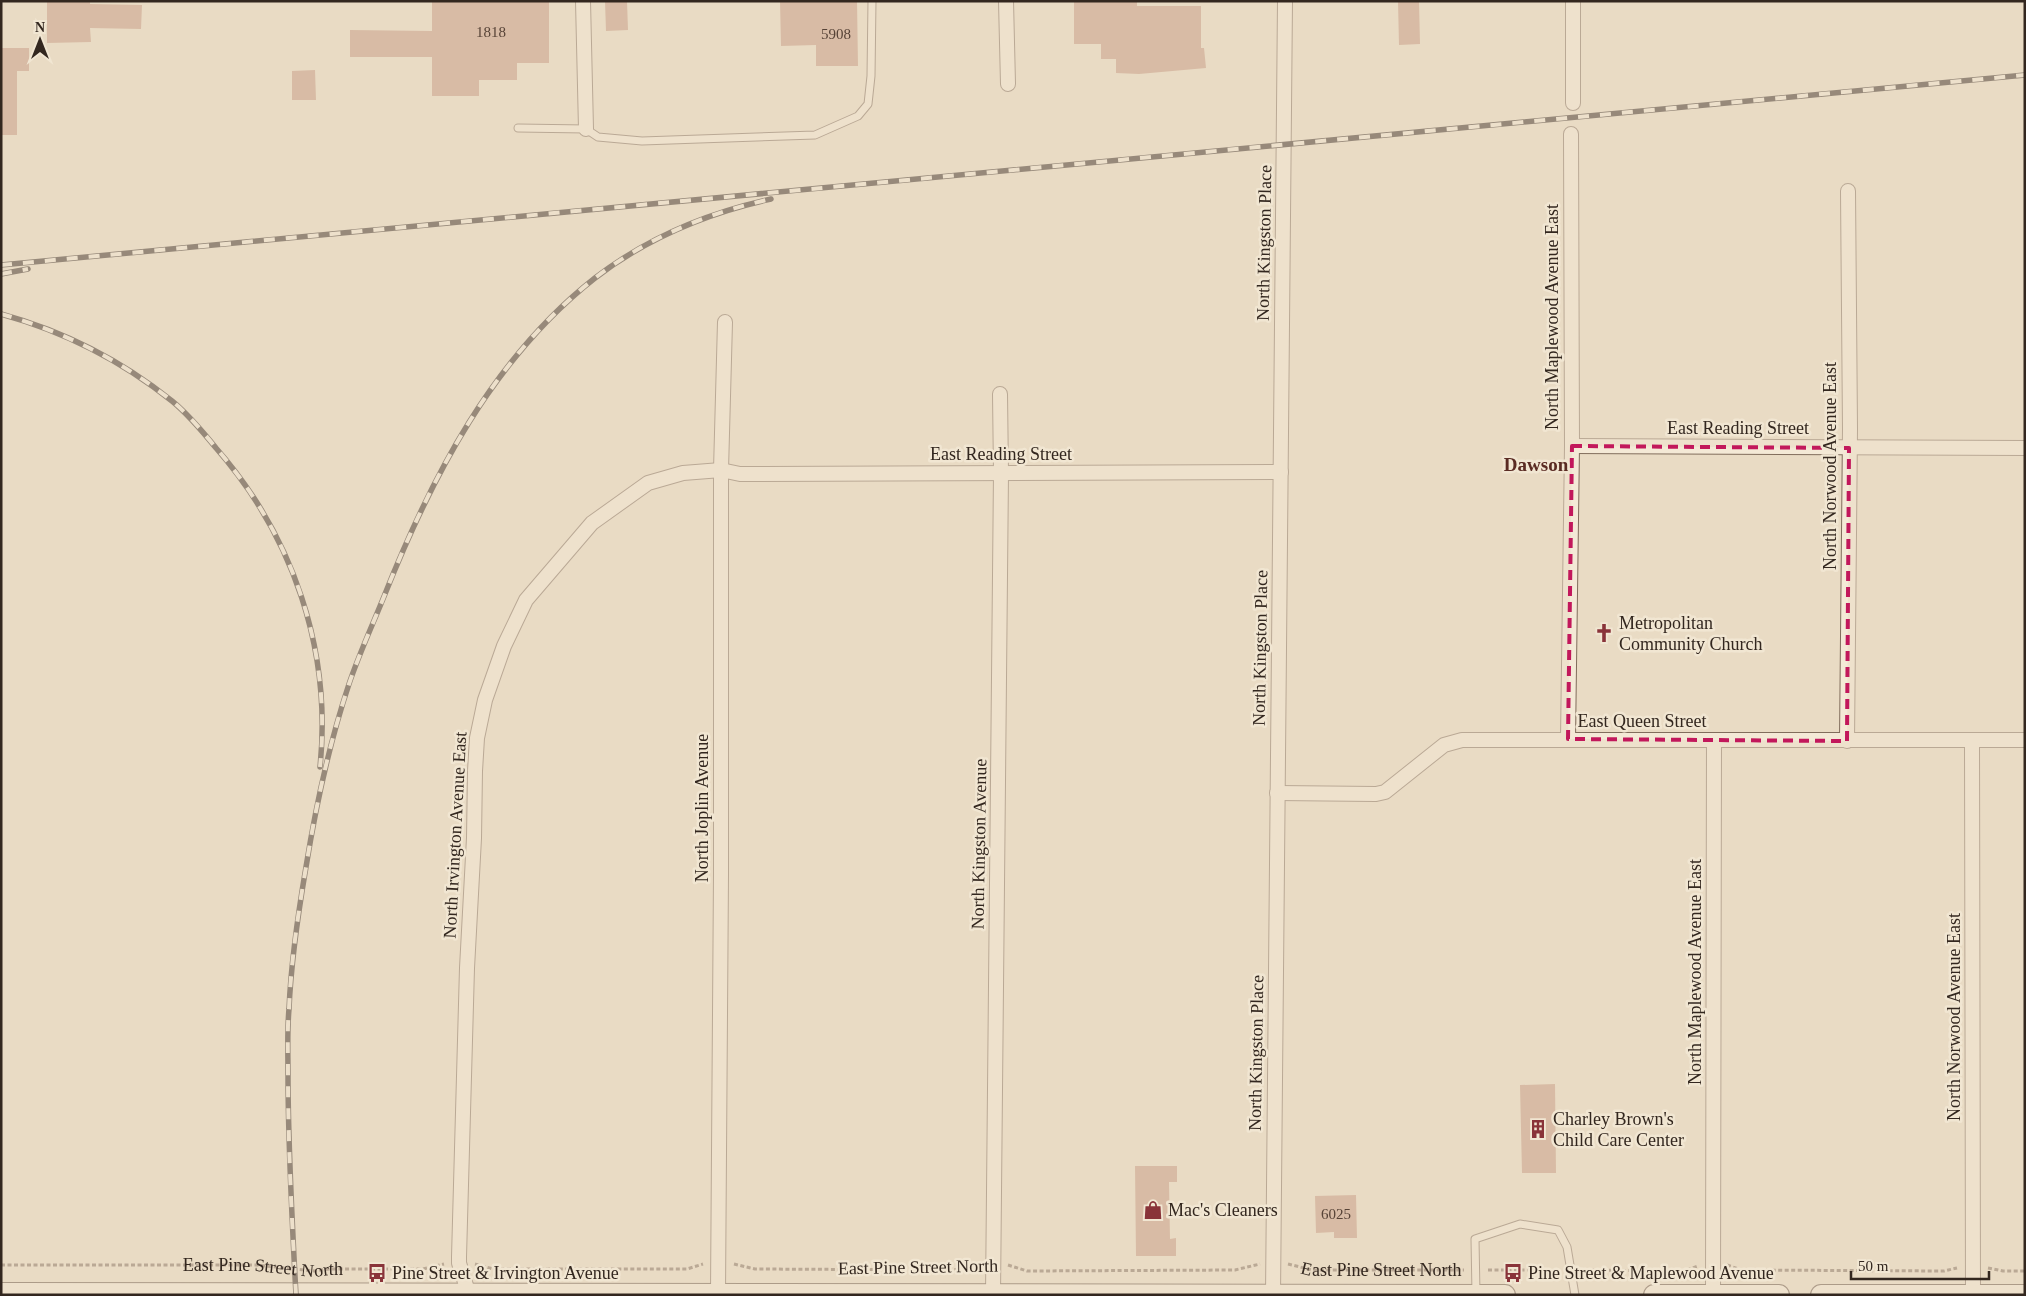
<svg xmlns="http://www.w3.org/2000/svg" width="2026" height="1296" font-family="Georgia,serif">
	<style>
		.building { fill: #c3967e }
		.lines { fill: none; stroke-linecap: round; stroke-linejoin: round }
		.lane-casing { stroke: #816d5c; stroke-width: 9 }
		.street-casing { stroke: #816d5c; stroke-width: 16 }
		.secondary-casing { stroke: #634f3f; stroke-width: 22 }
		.path { stroke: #816d5c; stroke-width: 3; stroke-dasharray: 4 2.5; stroke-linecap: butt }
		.lane { stroke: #f4e9d6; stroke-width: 7 }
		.street { stroke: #f4e9d6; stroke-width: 14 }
		.secondary { stroke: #f4e9d6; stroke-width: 20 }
		.rail-casing { stroke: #33271f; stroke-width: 5.5 }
		.rail { stroke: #f1e6d2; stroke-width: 4; stroke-dasharray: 11; stroke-linecap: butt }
		.marked { fill: none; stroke: #c2185b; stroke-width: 4; stroke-dasharray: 10 6; stroke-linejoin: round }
		.labels { text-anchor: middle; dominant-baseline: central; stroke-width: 5; stroke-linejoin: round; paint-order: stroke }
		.number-label { font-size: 15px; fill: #574337 }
		.street-label { font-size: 18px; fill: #33271f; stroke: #f1e6d2 }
		.poi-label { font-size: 18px; fill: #33271f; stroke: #f1e6d2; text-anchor: start }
		.neighbourhood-label { font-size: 19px; font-weight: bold; fill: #5a2b23; stroke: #f1e6d2 }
	</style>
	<rect width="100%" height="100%" fill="#e9dbc4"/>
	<g class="building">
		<path d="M47 1H90V4L142 5 141 29 90 28 91 42 47 43Z"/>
		<path d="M432 1H549V63H517V80H479V96H432V57H350V30L432 31Z"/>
		<path d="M605 1H627L628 30 606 31Z"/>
		<path d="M780 1H857L858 66H816V45L781 46Z"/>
		<path d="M1074 1H1137V6H1201V48H1204L1206 68 1139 74 1116 73V59H1101V44H1074Z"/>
		<path d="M1398 1H1419L1420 44 1399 45Z"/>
		<path d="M1 48H29V71H17V135H1Z"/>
		<path d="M315 70 316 100H292V71Z"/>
		<path d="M1555 1084 1556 1173H1522L1520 1085Z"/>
		<path d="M1135 1166H1177V1182H1169L1170 1239 1176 1238V1256H1136Z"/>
		<path d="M1356 1195 1357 1238H1334V1232L1316 1233 1315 1196Z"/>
	</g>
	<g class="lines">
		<g class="lane-casing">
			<g id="lane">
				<path d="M518 128 586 129 598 137 642 141 815 135 858 116 868 104 871 76 872 1"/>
				<path d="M1476 1294 1475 1239 1520 1224 1558 1230 1567 1247 1575 1295"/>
			</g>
		</g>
		<g class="street-casing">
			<g id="street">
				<path d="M583 1 586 129"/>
				<path d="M1006 1 1008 84"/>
				<path d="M1573 1V103"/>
				<path d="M1572 446 2025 448"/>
				<path d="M1568 739 1572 446 1571 134"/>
				<path d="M1972 740 1973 1295"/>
				<path d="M1847 741 1850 429 1848 191"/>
				<path d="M1277 793 1376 794 1385 792 1444 745 1462 740H2025"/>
				<path d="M718 1293 721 874V470L725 322"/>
				<path d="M469 1295 459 1263V1257L467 968 474 838 475 771 477 738 485 700 504 646 526 600 592 523 648 483 683 473 721 470 740 474 1281 472"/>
				<path d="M993 1295 1001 473 1000 394"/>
				<path d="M1273 1295 1285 1"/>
				<path d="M1713 1295 1714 740"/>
			</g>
		</g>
		<g class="secondary-casing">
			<g id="secondary">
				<path d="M1 1293 1505 1295"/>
				<path d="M1654 1295H1779"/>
				<path d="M1821 1295H2025"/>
			</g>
		</g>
		<g class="path">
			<path d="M475 1264 493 1269H687L703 1264"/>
			<path d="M734 1264 755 1269 953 1270 979 1265"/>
			<path id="s1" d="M1288 1264 1312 1270H1464"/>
			<path id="s2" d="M1 1265H256L314 1271 330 1269H423L444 1264"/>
			<path d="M1008 1265 1027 1271 1235 1270 1260 1264"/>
			<path d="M1727 1265 1742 1270 1944 1271 1957 1268"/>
			<path d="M1988 1268 2003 1271H2025"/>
			<path d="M1488 1270H1559"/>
			<path d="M1583 1270 1684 1271 1698 1266"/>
		</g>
		<use href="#lane" class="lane"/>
		<use href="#street" class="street"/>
		<use href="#secondary" class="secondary"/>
		<g class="rail-casing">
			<g id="rail">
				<path d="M1 265 2025 75"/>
				<path d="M1 274 28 269"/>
				<path d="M1 314C63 331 122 361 172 401 188 414 203 432 216 448 293 536 332 650 320 767"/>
				<path d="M296 1295C292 1221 288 1148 288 1074 288 1052 287 1031 289 1009 291 961 298 914 306 867 316 805 329 744 349 684 359 654 373 624 385 594 432 476 493 358 595 278 647 238 707 213 771 199"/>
			</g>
		</g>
		<use href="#rail" class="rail"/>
	</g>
	<path d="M0 0H2026V1296H0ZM1572 446 1849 448 1847 741 1568 739Z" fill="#e9dbc4" fill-opacity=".55" fill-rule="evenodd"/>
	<path class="marked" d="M1572 446 1849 448 1847 741 1568 739Z"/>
	<defs>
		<g id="church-bare" transform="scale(1.5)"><path d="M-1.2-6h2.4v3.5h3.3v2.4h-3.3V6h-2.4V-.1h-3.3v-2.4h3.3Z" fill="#893339" stroke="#f1e6d2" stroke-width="2.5" paint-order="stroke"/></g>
		<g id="building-bare" transform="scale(1.5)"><path d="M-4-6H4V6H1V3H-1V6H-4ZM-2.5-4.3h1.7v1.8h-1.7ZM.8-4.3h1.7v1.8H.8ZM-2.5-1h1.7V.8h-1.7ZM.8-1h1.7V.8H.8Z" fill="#893339" stroke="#f1e6d2" stroke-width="2.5" paint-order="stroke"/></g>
		<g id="shop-bare" transform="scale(1.5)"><path d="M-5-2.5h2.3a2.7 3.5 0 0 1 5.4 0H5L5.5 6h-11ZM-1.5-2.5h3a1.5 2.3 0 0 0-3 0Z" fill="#893339" stroke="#f1e6d2" stroke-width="2.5" paint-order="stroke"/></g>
		<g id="bus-bare" transform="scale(1.5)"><path d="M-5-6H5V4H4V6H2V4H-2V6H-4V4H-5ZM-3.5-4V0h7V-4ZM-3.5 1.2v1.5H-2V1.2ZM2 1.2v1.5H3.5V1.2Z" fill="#893339" stroke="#f1e6d2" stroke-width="2.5" paint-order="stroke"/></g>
	</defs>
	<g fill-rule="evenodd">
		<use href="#church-bare" x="1604" y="633"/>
		<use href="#building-bare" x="1538" y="1129"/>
		<use href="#shop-bare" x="1153" y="1210"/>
		<use href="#bus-bare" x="377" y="1273"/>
		<use href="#bus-bare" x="1513" y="1273"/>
	</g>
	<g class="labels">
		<g class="number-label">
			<text x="491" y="32">1818</text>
			<text x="836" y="34">5908</text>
			<text x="1336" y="1214">6025</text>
		</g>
		<g class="street-label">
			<text transform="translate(1264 243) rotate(-89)">North Kingston Place</text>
			<text transform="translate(1552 317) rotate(-90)">North Maplewood Avenue East</text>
			<text x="1738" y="428">East Reading Street</text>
			<text x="1001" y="454">East Reading Street</text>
			<text transform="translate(1830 466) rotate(-90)">North Norwood Avenue East</text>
			<text transform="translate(1260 648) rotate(-89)">North Kingston Place</text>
			<text x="1642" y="721">East Queen Street</text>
			<text transform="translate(702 808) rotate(-90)">North Joplin Avenue</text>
			<text transform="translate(455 835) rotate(-87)">North Irvington Avenue East</text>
			<text transform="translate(979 844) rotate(-89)">North Kingston Avenue</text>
			<text transform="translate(1695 972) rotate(-90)">North Maplewood Avenue East</text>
			<text transform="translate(1954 1017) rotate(-90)">North Norwood Avenue East</text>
			<text transform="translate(1256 1053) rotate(-89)">North Kingston Place</text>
			<text stroke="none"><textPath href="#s2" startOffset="262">East Pine Street North</textPath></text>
			<text transform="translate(918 1267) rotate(-1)">East Pine Street North</text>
			<text stroke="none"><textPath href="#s1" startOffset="94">East Pine Street North</textPath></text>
		</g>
		<g class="poi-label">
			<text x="1619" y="623">Metropolitan<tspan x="1619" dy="21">Community Church</tspan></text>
			<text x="1553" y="1119">Charley Brown's<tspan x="1553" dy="21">Child Care Center</tspan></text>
			<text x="1168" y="1210">Mac's Cleaners</text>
			<text x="392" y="1273">Pine Street &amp; Irvington Avenue</text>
			<text x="1528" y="1273">Pine Street &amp; Maplewood Avenue</text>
		</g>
		<g class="neighbourhood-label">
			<text x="1536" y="464">Dawson</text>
		</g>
	</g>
	<rect width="2026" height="1296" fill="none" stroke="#33271f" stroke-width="5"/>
	<g transform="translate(40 40)" stroke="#f1e6d2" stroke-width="4" paint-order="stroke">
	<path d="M0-4L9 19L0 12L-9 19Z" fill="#33271f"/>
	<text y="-8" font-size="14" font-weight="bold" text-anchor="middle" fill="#33271f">N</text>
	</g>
	<path d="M1851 1271v8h138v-8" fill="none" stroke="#33271f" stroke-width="2.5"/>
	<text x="1858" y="1271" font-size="15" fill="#33271f" stroke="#f1e6d2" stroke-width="4" paint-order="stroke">50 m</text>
</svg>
